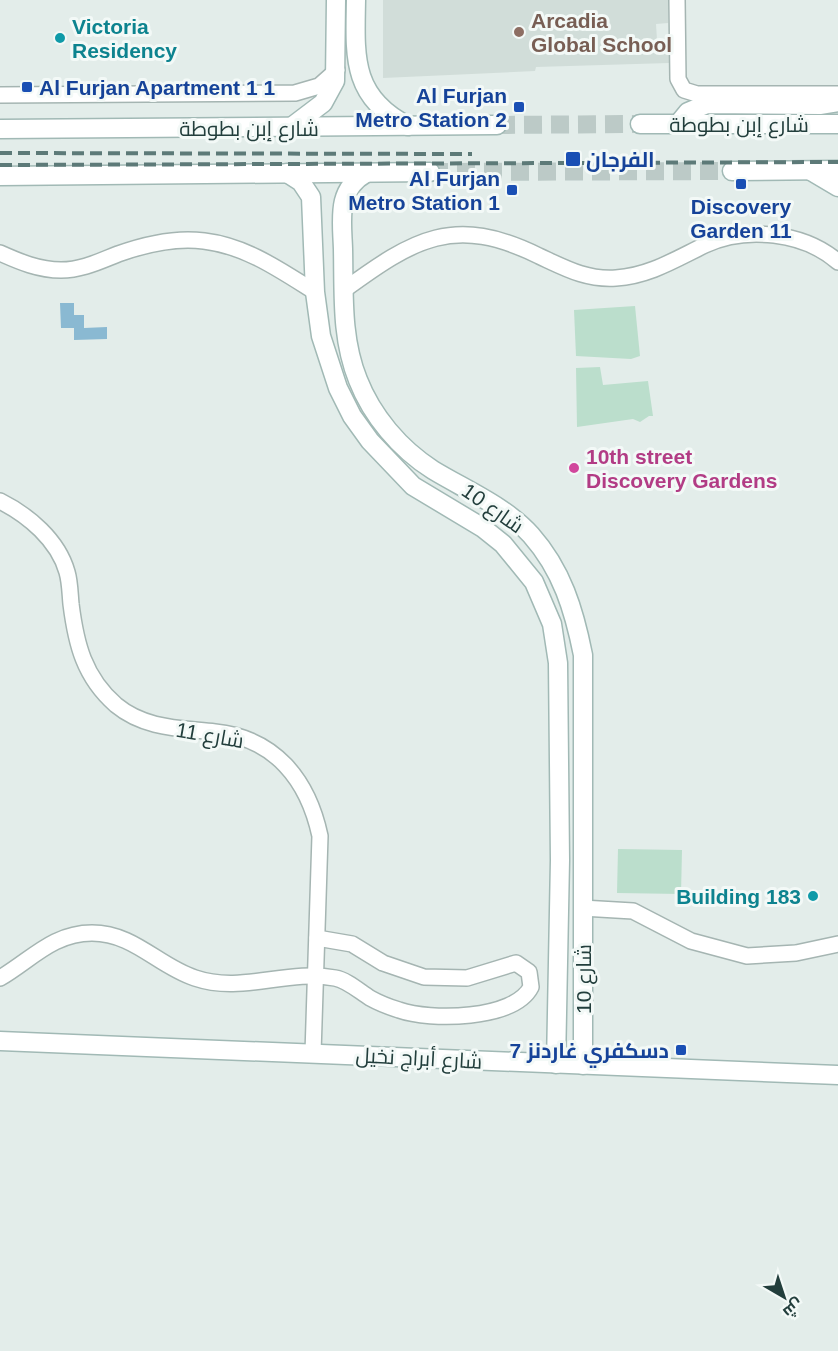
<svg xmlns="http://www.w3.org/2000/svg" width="838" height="1351" font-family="Arial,Cairo,sans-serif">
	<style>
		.built { fill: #d1ddd9 }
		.green { fill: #bbdecc }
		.water { fill: #8ab9d2 }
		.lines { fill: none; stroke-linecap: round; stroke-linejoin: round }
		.secondary-tunnel { stroke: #bccac7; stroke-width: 18; stroke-dasharray: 18 9; stroke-linecap: butt }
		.street-casing { stroke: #a5b5b2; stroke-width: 18 }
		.secondary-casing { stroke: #a1b9b5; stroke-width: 21 }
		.street { stroke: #fff; stroke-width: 15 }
		.secondary { stroke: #fff; stroke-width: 18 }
		.rail { stroke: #5d7a78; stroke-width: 4; stroke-dasharray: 12 6; stroke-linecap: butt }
		.education-dot { fill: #8d6e63; stroke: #f3f9f7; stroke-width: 2 }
		.culture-dot { fill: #0f9aa8; stroke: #f3f9f7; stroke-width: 2 }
		.transit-dot { fill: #1a4fb4; stroke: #f3f9f7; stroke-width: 2 }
		.hotel-dot { fill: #d1479c; stroke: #f3f9f7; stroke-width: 2 }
		.labels { text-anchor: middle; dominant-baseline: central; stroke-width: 6; stroke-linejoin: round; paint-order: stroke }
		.education-label { font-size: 21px; font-weight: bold; fill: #785e54; stroke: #f3f9f7; text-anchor: start }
		.culture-label { font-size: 21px; font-weight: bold; fill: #0d838f; stroke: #f3f9f7; text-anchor: start }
		.transit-label { font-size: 21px; font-weight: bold; fill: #164399; stroke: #f3f9f7; text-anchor: end }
		.street-label { font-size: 21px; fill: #223e3c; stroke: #f3f9f7 }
		.hotel-label { font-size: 21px; font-weight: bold; fill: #b23c85; stroke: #f3f9f7; text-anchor: start }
	</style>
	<rect width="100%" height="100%" fill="#e3edea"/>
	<path class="built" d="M383 0H668V23L656 24 657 40H669V63L536 67 535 71 383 78Z"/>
	<g class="green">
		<path d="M635 306 640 356 631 359 576 356 574 310Z"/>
		<path d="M600 367 603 385 648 381 653 416H649L640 422 633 419 577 427 576 368Z"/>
		<path d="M618 849 682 850 681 894 617 893Z"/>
	</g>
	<path class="water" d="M60 303H74V315H84V328L107 327V339L74 340V328H61Z"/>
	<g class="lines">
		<g class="secondary-tunnel">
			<path d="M497 125 640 124"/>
			<path d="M430 172 732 171"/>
		</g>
		<g class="street-casing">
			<g id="street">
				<path d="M677 0 678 79 684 90 697 94H838"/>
				<path d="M0 95 295 93 319 86 337 70"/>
				<path d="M0 253C20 262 39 270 61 270 82 270 100 261 118 254 146 244 175 237 204 241 246 246 280 270 315 292"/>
				<path d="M344 290C414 239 454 214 539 256 565 268 586 280 616 278 649 276 676 259 705 245 746 226 804 232 838 262"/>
				<path d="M0 501C28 515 58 540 67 572 70 582 70 594 71 604 76 644 84 677 116 705 145 729 180 728 215 732 275 738 308 780 320 836L313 1053"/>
				<path d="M582 908 633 911 691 941 747 956 796 953 838 944"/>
				<path d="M0 978C31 960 53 933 92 933 134 933 158 966 195 978 242 994 286 969 335 978 347 980 359 991 370 998 379 1003 389 1007 399 1010 430 1021 514 1020 531 987L529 972 516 963 467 978 424 977 383 963 352 944 317 938"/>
			</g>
		</g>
		<g class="secondary-casing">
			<g id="secondary">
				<path d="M356 0C355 56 351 97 408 126"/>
				<path d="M679 123 688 112 707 104 821 105 838 102"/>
				<path d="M640 124H838"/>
				<path d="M290 128 323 103 335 81 336 0"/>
				<path d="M0 129 497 125"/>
				<path d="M732 171 838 170"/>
				<path d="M811 171 838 187"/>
				<path d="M287 173 301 182 311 197 315 292 321 336 338 388 352 416 370 441 413 486 483 528 503 544 534 582 552 624 558 663 560 860 556 1064"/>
				<path d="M366 173C336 190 342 219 343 249 344 294 341 338 358 380 372 416 400 449 433 470 466 490 505 506 531 535 562 570 574 610 583 655V1065"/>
				<path d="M0 176 430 172"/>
				<path d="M0 1041 838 1075"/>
			</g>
		</g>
		<use href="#street" class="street"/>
		<use href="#secondary" class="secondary"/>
		<g class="rail">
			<path d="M0 153 472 154"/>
			<path d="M0 165 838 162"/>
		</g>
	</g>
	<circle class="education-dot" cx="519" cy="32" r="6"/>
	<g class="culture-dot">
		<circle cx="60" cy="38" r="6"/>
		<circle cx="813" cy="896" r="6"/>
	</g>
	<g class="transit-dot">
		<rect x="21" y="81" width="12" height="12" rx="3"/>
		<rect x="513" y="101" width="12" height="12" rx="3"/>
		<rect x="565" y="151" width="16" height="16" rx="3"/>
		<rect x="735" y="178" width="12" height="12" rx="3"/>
		<rect x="506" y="184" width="12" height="12" rx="3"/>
		<rect x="675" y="1044" width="12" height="12" rx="3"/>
	</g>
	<circle class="hotel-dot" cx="574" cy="468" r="6"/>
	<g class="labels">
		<g class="education-label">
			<text x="531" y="20">Arcadia<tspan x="531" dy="24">Global School</tspan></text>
		</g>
		<g class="culture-label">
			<text x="72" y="26">Victoria<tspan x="72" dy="24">Residency</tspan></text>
			<text x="801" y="896" text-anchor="end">Building 183</text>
		</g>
		<g class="transit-label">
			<text x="39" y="87" text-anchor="start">Al Furjan Apartment 1 1</text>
			<text x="507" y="95">Al Furjan<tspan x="507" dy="24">Metro Station 2</tspan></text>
			<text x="586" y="159" text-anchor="start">الفرجان</text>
			<text x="500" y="178">Al Furjan<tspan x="500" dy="24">Metro Station 1</tspan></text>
			<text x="741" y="206" text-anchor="middle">Discovery<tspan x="741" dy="24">Garden 11</tspan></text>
			<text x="669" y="1050">دسكفري غاردنز 7</text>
		</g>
		<g class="street-label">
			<text x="739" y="124">شارع إبن بطوطة</text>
			<text x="249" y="128">شارع إبن بطوطة</text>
			<text transform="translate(493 508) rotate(35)">شارع 10</text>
			<text transform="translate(210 735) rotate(10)">شارع 11</text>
			<text transform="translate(583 979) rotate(-90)">شارع 10</text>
			<text transform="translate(419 1058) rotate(3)">شارع أبراج نخيل</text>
		</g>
		<g class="hotel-label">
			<text x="586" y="456">10th street<tspan x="586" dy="24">Discovery Gardens</tspan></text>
		</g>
	</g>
	<g transform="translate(784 1297) rotate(141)" stroke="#f3f9f7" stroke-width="4.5" paint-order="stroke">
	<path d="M0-4.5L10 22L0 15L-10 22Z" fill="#223e3c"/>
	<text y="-9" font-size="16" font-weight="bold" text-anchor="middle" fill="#223e3c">ش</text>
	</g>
</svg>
